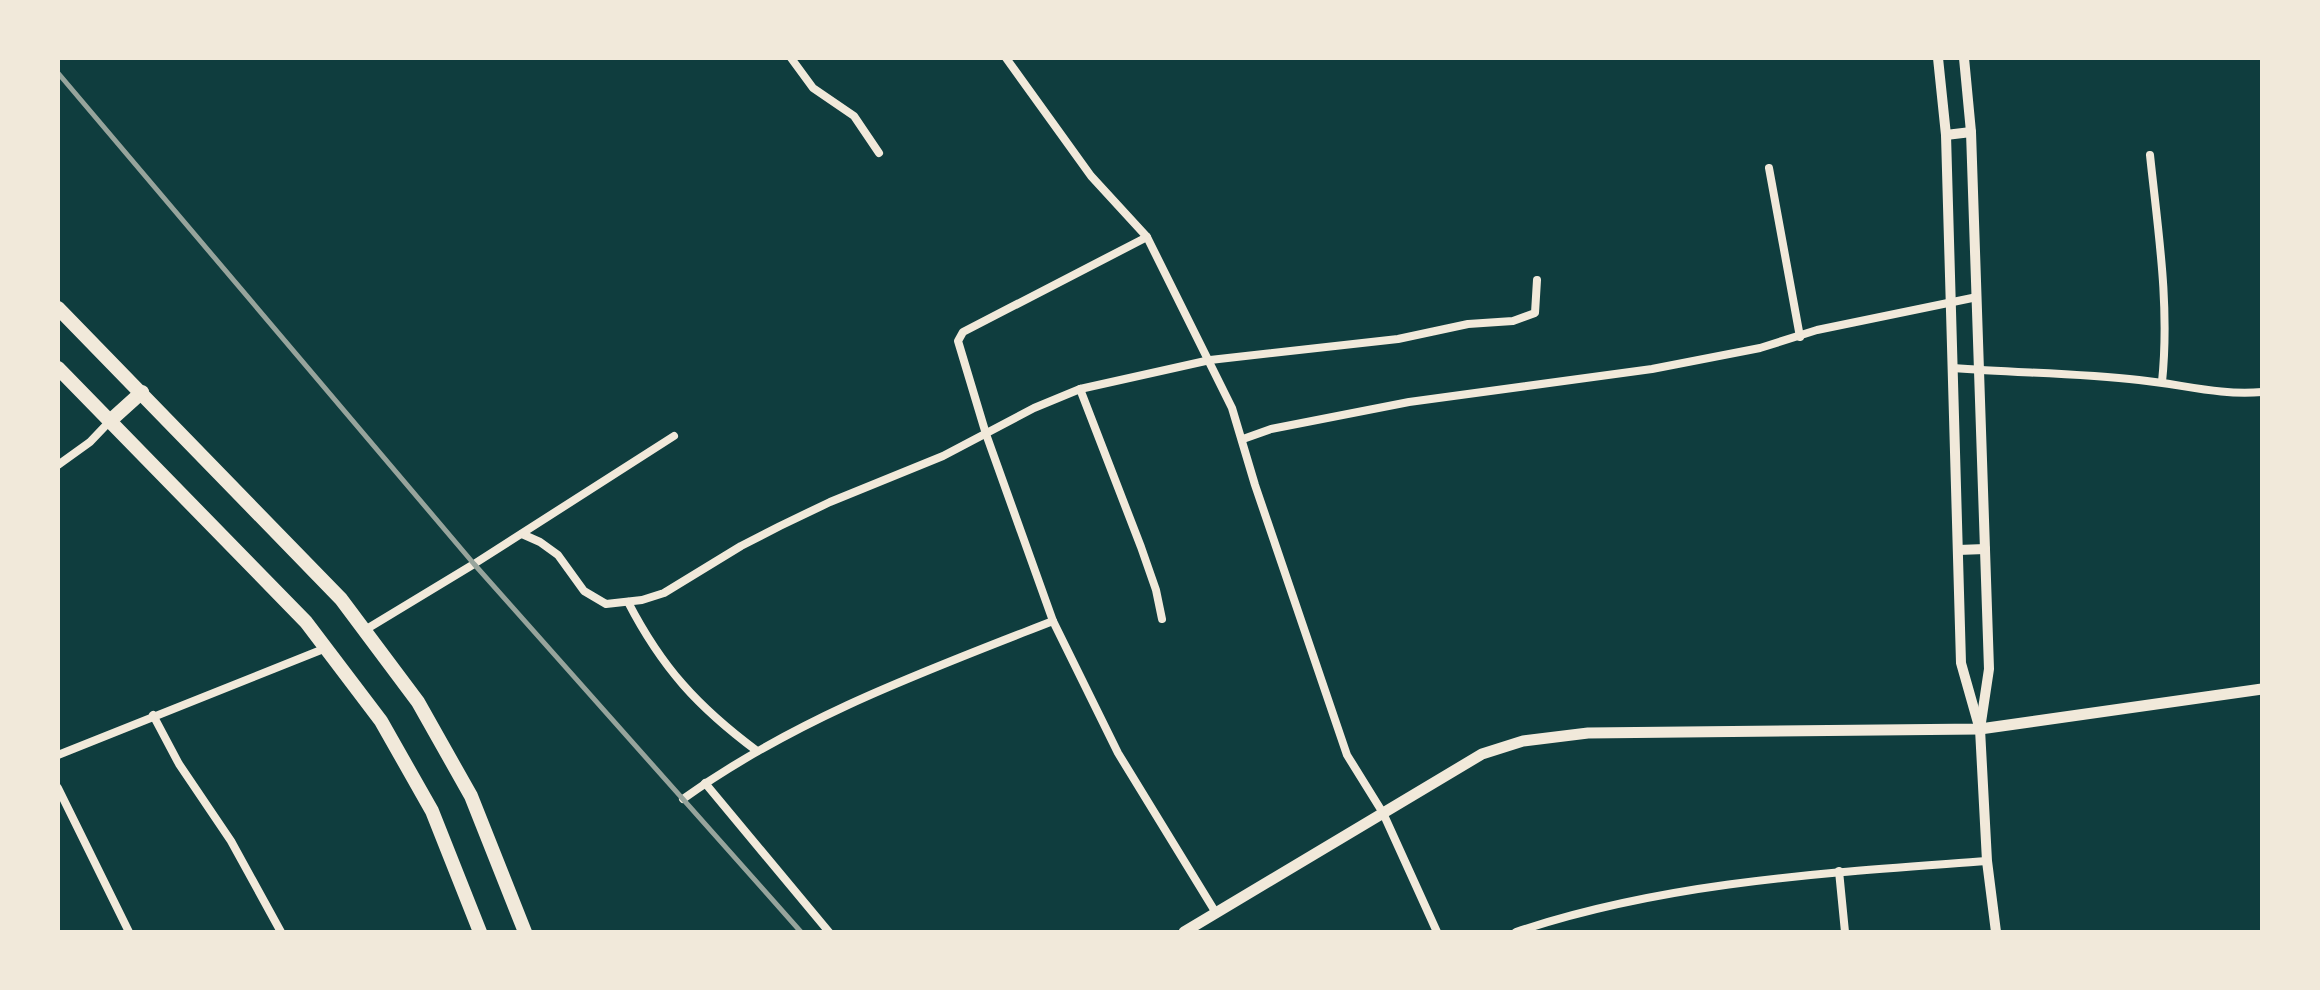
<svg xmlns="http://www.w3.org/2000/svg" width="2320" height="990" font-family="Roboto,sans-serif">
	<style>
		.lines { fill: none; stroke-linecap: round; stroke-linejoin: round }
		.minor { stroke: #f1e9da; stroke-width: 8 }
		.tertiary { stroke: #f1e9da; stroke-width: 10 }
		.secondary { stroke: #f1e9da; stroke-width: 11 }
		.trunk { stroke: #f1e9da; stroke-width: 14 }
		.rail { stroke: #97a49c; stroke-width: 5 }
	</style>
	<rect width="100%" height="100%" fill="#0f3d3e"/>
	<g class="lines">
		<g class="minor">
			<path d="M791 58 813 88 854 116 879 153"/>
			<path d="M1006 58 1091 176 1147 237 1232 408 1255 485 1347 755 1383 813 1437 932"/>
			<path d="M2150 155C2158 231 2170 305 2162 382"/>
			<path d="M1769 168 1800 337"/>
			<path d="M1147 237 963 332 958 341 986 434 1053 621 1118 753 1216 913"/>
			<path d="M1953 368C2015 373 2077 373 2139 380 2181 384 2220 396 2262 392"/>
			<path d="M1080 389 1141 547 1156 590 1162 619"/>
			<path d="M1243 439 1271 429 1409 402 1652 369 1760 348 1817 330 1977 297"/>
			<path d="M58 465 90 442 110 421"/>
			<path d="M522 534 540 542 558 555 584 591 606 604 642 600 664 593 741 546 780 526 830 502 943 456 1034 408 1080 389 1210 360 1398 339 1468 324 1513 321 1535 313 1537 280"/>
			<path d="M628 602C662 668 698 707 757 751"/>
			<path d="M365 630 474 564 674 436"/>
			<path d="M153 715 179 764 231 841 281 932"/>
			<path d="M58 755 326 648"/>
			<path d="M705 783 829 932"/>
			<path d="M58 788 129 932"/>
			<path d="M683 799C796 718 925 671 1053 621"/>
			<path d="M1839 871 1845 932"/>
			<path d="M1516 932C1668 881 1828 873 1987 861"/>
		</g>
		<g class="tertiary">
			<path d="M1938 58 1946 135 1961 663 1978 723"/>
			<path d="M1964 58 1971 132 1989 669 1980 729 1987 861 1996 932"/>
			<path d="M1946 135 1971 132"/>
			<path d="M1958 550 1985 549"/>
		</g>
		<path class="secondary" d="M1184 932 1482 754 1523 741 1588 733 1980 729 2262 689"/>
		<g class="trunk">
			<path d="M58 308 341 599 418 702 471 796 525 932"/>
			<path d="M58 368 306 622 381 721 432 811 480 932"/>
			<path d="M111 420 142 392"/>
		</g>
		<path class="rail" d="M58 73 474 564 801 932"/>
	</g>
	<rect width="2320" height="990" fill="none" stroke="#f1e9da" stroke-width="120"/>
</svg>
